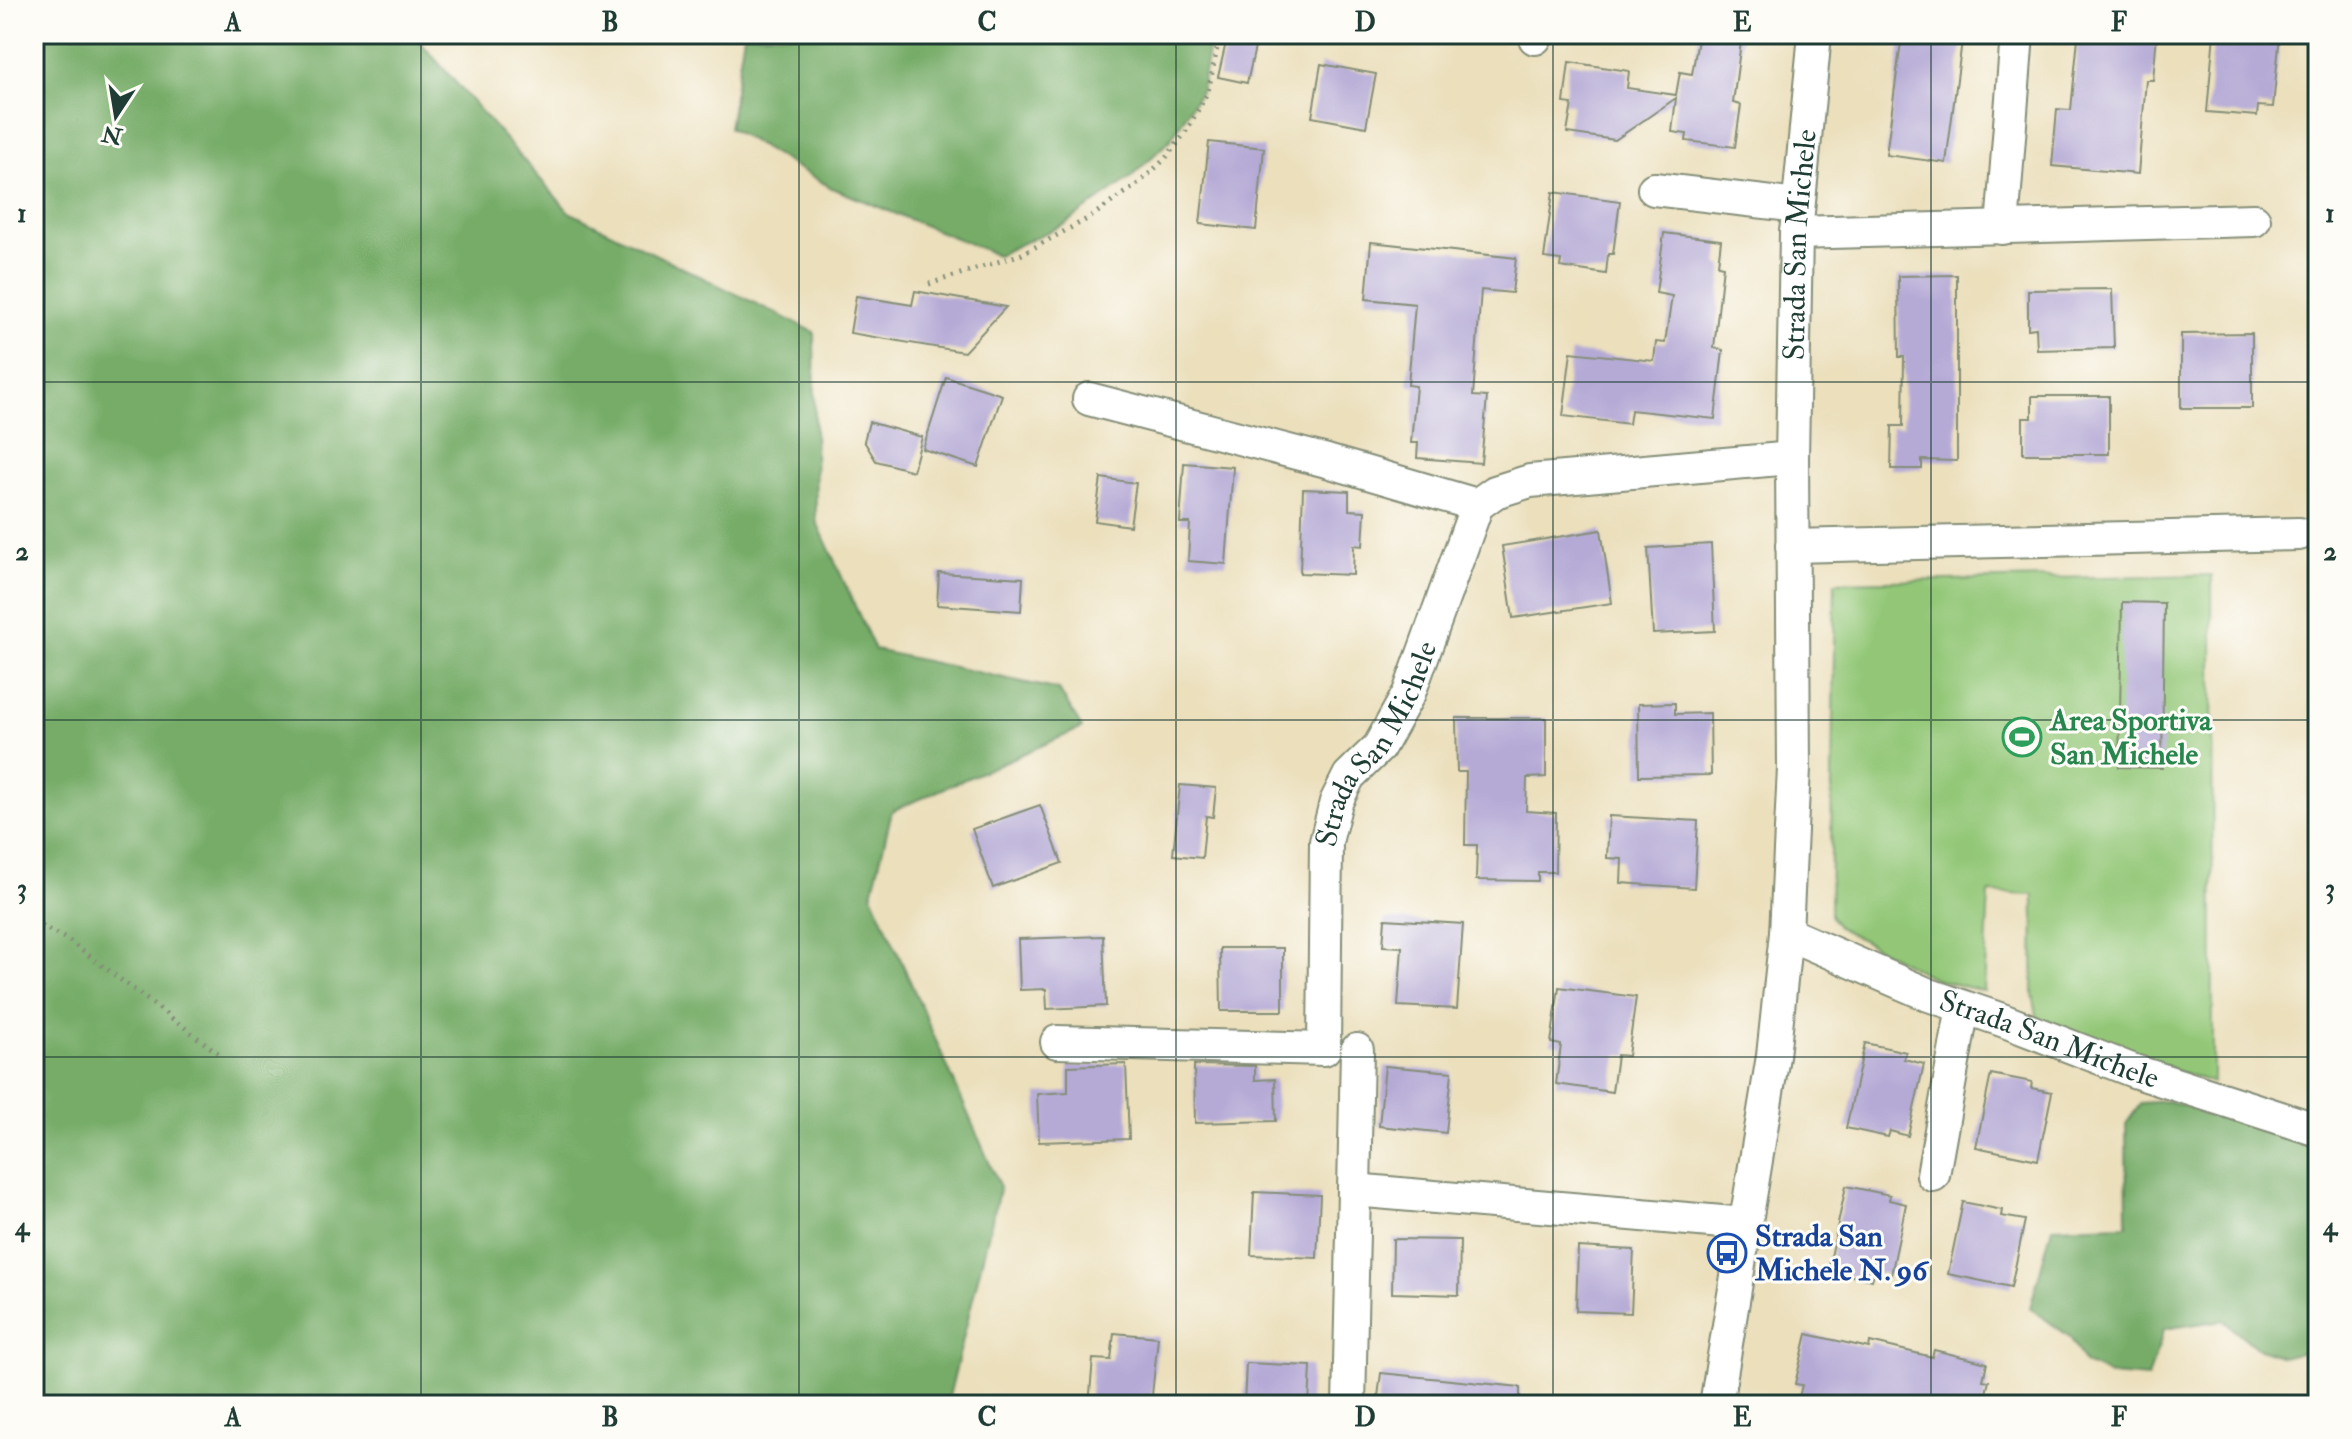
<svg xmlns="http://www.w3.org/2000/svg" width="2352" height="1439" font-family="'IM FELL Double Pica',serif">
	<style>
		.green { fill: #93c777; stroke: #598256; stroke-width: 2 }
		.forest { fill: #76ac68; stroke: #4a744e; stroke-width: 2 }
		.building { fill: #b5aad6 }
		.lines { fill: none; stroke-linecap: round; stroke-linejoin: round }
		.minor-casing { stroke: #858e78; stroke-width: 36 }
		.path { stroke: #858e78; stroke-width: 5; stroke-dasharray: 2 6; stroke-linecap: butt }
		.minor { stroke: #fff; stroke-width: 32 }
		.grid { fill: none; stroke: #1f3d34; stroke-width: 2; stroke-opacity: 0.55 }
		.labels { text-anchor: middle; dominant-baseline: central; stroke-width: 6; stroke-linejoin: round; paint-order: stroke }
		.street-label { font-size: 30px; fill: #1f3d34; stroke: #fdfcf7 }
		.leisure-label { font-size: 30px; font-weight: bold; fill: #27864d; stroke: #fdfcf7; text-anchor: start }
		.transit-label { font-size: 30px; font-weight: bold; fill: #164399; stroke: #fdfcf7; text-anchor: start }
		.neatline { fill: none; stroke: #1f3d34; stroke-width: 3 }
		.grid-label { font-size: 26px; text-anchor: middle; font-weight: bold; fill: #1f3d34 }
	</style>
	<rect width="100%" height="100%" fill="#fdfcf7"/>
	<filter id="ink" filterUnits="userSpaceOnUse"><feTurbulence type="fractalNoise" baseFrequency=".0125" numOctaves="2"/><feDisplacementMap in="SourceGraphic" scale="16" xChannelSelector="R" yChannelSelector="G"/><feConvolveMatrix kernelMatrix="1 2 1 2 8 2 1 2 1" color-interpolation-filters="sRGB"/></filter>
	<filter id="wash" filterUnits="userSpaceOnUse"><feTurbulence type="fractalNoise" baseFrequency=".006" numOctaves="4" result="noise"/><feDisplacementMap in="SourceGraphic" scale="32" xChannelSelector="R" yChannelSelector="G"/><feGaussianBlur stdDeviation="1.8" result="paint"/><feColorMatrix in="noise" values="0 0 0 0 0 0 0 0 0 0 0 0 0 0 0 0 0 1.4 0 .05"/><feComposite in="paint" operator="in"/></filter>
	<g filter="url(#wash)">
		<rect width="100%" height="100%" fill="#ebdfbc"/>
		<path class="green" d="M2212 575 2213 1083 2038 1021 2033 994 2034 895 1989 893 1984 991 1937 980 1838 927 1830 915 1835 582Z"/>
		<g class="forest">
			<path d="M34 34H416L415 36 569 212 814 332 816 520 875 650 1059 690 1082 728 892 811 872 894 1000 1187 947 1405H34Z"/>
			<path d="M744 34H1211L1201 91 1171 139 1129 179 1065 224 997 255 832 188 729 128Z"/>
			<path d="M2168 1101 2318 1142V1348L2282 1357 2257 1348 2223 1320 2164 1329 2148 1378 2110 1375 2085 1364 2070 1337 2030 1308 2052 1227 2127 1225 2126 1124 2141 1103Z"/>
		</g>
		<g id="blocks">
			<g class="building">
				<path d="M1228 34H1258L1247 83 1218 77Z"/>
				<path d="M1699 34H1742L1733 103 1741 105 1735 147 1686 141 1687 134 1672 132 1676 98 1615 140 1567 133 1572 104 1564 103 1569 62 1629 71 1627 88 1676 95 1680 72 1692 74Z"/>
				<path d="M1902 34 1962 41 1946 163 1886 155Z"/>
				<path d="M2086 34H2157L2153 80H2146L2138 174 2052 166 2057 109 2071 110 2078 38 2085 39Z"/>
				<path d="M2214 34H2280L2273 107 2258 106 2257 116 2207 112Z"/>
				<path d="M1321 64 1376 74 1366 127 1312 117Z"/>
				<path d="M1209 142 1264 148 1256 230 1200 224Z"/>
				<path d="M1553 192 1620 201 1613 254H1608L1606 274 1560 267 1561 260 1544 258Z"/>
				<path d="M1664 233 1721 240 1718 265 1723 266 1714 348 1723 350 1715 419 1631 410 1629 424 1563 416 1571 352 1654 361 1656 342 1665 343 1672 296 1656 293Z"/>
				<path d="M1371 242 1516 258 1512 293 1481 290 1473 396 1487 397 1481 463 1417 458 1418 443H1411L1416 386 1408 385 1415 304 1366 299Z"/>
				<path d="M1957 275V461L1922 460V469H1891L1892 426H1903L1904 357H1899L1898 276Z"/>
				<path d="M2112 289 2114 348 2037 350 2036 328 2028 329V290Z"/>
				<path d="M915 291 1006 307 964 352 850 333 856 296 912 305Z"/>
				<path d="M2252 333V408H2181V334Z"/>
				<path d="M946 377 1002 395 978 467 923 449Z"/>
				<path d="M2032 396H2109V454H2023V418H2032Z"/>
				<path d="M869 422 922 437 913 471 876 461 864 441Z"/>
				<path d="M1184 463 1233 467 1226 564 1188 561 1190 523H1180Z"/>
				<path d="M1101 478 1136 483 1130 526 1095 521Z"/>
				<path d="M1303 489 1349 491V510L1365 511 1363 546 1354 545 1353 575 1300 573Z"/>
				<path d="M1601 530 1612 603 1513 618 1502 546Z"/>
				<path d="M1711 544 1715 631 1653 634 1648 548Z"/>
				<path d="M939 573 1023 578 1021 611 937 605Z"/>
				<path d="M2122 602 2164 603 2162 768 2119 767Z"/>
				<path d="M1675 703V714L1710 713 1711 775 1639 776 1638 704Z"/>
				<path d="M1456 718H1546V777L1527 778 1526 811 1556 813 1555 872H1538V881L1476 880 1477 845H1465L1466 772H1457Z"/>
				<path d="M1180 785 1216 788 1213 817 1206 816 1202 858 1173 855Z"/>
				<path d="M1040 805 1062 863 993 888 972 829Z"/>
				<path d="M1609 816 1698 821 1694 888 1621 883 1622 859 1607 858Z"/>
				<path d="M1385 919 1463 924 1457 1009 1398 1006 1402 947 1383 946Z"/>
				<path d="M1103 936 1106 1006 1047 1009 1046 989 1020 990 1018 939Z"/>
				<path d="M1220 948H1283V1011H1221Z"/>
				<path d="M1559 987 1636 997 1628 1056 1617 1055 1612 1092 1556 1084 1561 1045 1551 1043Z"/>
				<path d="M1865 1043 1906 1052 1904 1059 1924 1064 1908 1136 1890 1131 1888 1137 1846 1128Z"/>
				<path d="M1126 1064 1129 1139 1039 1142 1037 1094 1068 1092V1066Z"/>
				<path d="M1194 1065 1255 1066V1080L1275 1079 1276 1121 1195 1123Z"/>
				<path d="M1385 1066 1452 1072 1446 1133 1379 1126Z"/>
				<path d="M1991 1074 2032 1082 2031 1088 2052 1092 2038 1160 1976 1147Z"/>
				<path d="M1846 1186 1890 1195 1889 1200 1906 1204 1891 1275 1874 1272 1872 1280 1828 1271Z"/>
				<path d="M1254 1192 1320 1195 1317 1258 1251 1255Z"/>
				<path d="M1963 1202 2002 1210 2001 1216 2025 1220 2011 1287 1948 1274Z"/>
				<path d="M1393 1239 1460 1240 1459 1295 1392 1293Z"/>
				<path d="M1578 1247 1634 1250 1631 1313 1576 1311Z"/>
				<path d="M1114 1333 1158 1337 1151 1405H1089L1093 1359 1111 1360Z"/>
				<path d="M1807 1334 1869 1348 1870 1342 1932 1357 1934 1350 1987 1363 1983 1380 1989 1381 1983 1405H1797L1802 1385 1795 1384Z"/>
				<path d="M1246 1363 1311 1366 1309 1405H1244Z"/>
				<path d="M1381 1373 1520 1387V1405H1377Z"/>
			</g>
		</g>
	</g>
	<g filter="url(#ink)">
		<use href="#blocks" fill-opacity="0" stroke="#858e78" stroke-width="2"/>
		<g class="lines">
			<g class="minor-casing">
				<g id="minor">
					<path d="M1535 38V34"/>
					<path d="M1654 189 1798 206"/>
					<path d="M2002 228 2017 34"/>
					<path d="M1796 233 2254 220"/>
					<path d="M1089 399 1327 461 1477 505"/>
					<path d="M1792 546 2299 534"/>
					<path id="s1" d="M1786 933 1929 995 2002 1020 2134 1071 2318 1130"/>
					<path id="s2" d="M1057 1042 1324 1049 1326 842 1336 802 1349 776 1379 747 1409 693 1477 505 1495 492 1530 481 1792 458"/>
					<path d="M1933 1175 1963 1007"/>
					<path d="M1354 1190 1357 1050"/>
					<path d="M1349 1405 1354 1190 1745 1224"/>
					<path id="s3" d="M1716 1405 1773 1056 1786 933 1794 768 1792 458 1796 233 1815 34"/>
				</g>
			</g>
			<g class="path">
				<path d="M929 284 1022 254 1089 218 1138 184 1165 159 1185 133 1208 92 1220 34"/>
				<path d="M34 922 68 940 222 1056"/>
			</g>
			<use href="#minor" class="minor"/>
		</g>
	</g>
	<path class="grid" d="M421 34V1405M799 34V1405M1176 34V1405M1553 34V1405M1931 34V1405M34 382H2318M34 720H2318M34 1057H2318"/>
	<defs>
		<g id="stadium-ring" transform="scale(2)"><circle r="9.5" fill="#fdfcf7" stroke="#2e9e5b" stroke-width="1.5"/><path d="M0-5a6.5 5 0 1 0 0 10a6.5 5 0 1 0 0-10ZM-3.5-1.8h7v3.6h-7Z" fill="#2e9e5b"/></g>
		<g id="bus-ring" transform="scale(2)"><circle r="9.5" fill="#fdfcf7" stroke="#1a4fb4" stroke-width="1.5"/><path d="M-5-6H5V4H4V6H2V4H-2V6H-4V4H-5ZM-3.5-4V0h7V-4ZM-3.5 1.2v1.5H-2V1.2ZM2 1.2v1.5H3.5V1.2Z" fill="#1a4fb4"/></g>
	</defs>
	<g fill-rule="evenodd">
		<use href="#stadium-ring" x="2022" y="737"/>
		<use href="#bus-ring" x="1727" y="1253"/>
	</g>
	<g class="labels">
		<g class="street-label">
			<text stroke="none"><textPath href="#s3" startOffset="1166">Strada San Michele</textPath></text>
			<text stroke="none"><textPath href="#s2" startOffset="586">Strada San Michele</textPath></text>
			<text stroke="none"><textPath href="#s1" startOffset="284">Strada San Michele</textPath></text>
		</g>
		<g class="leisure-label">
			<text x="2050" y="720">Area Sportiva<tspan x="2050" dy="34">San Michele</tspan></text>
		</g>
		<g class="transit-label">
			<text x="1755" y="1236">Strada San<tspan x="1755" dy="34">Michele N. 96</tspan></text>
		</g>
	</g>
	<rect width="2352" height="1439" fill="none" stroke="#fdfcf7" stroke-width="88"/>
	<g transform="translate(116 116) rotate(192)" stroke="#fdfcf7" stroke-width="6" paint-order="stroke">
	<path d="M0-6L14 30L0 20L-14 30Z" fill="#1f3d34"/>
	<text y="-12" font-size="22" font-weight="bold" text-anchor="middle" fill="#1f3d34">N</text>
	</g>
	<rect x="44" y="44" width="2264" height="1351" class="neatline"/>
	<g class="grid-label">
		<text x="233" y="31">A</text>
		<text x="610" y="31">B</text>
		<text x="987" y="31">C</text>
		<text x="1365" y="31">D</text>
		<text x="1742" y="31">E</text>
		<text x="2119" y="31">F</text>
		<text x="22" y="222">1</text>
		<text x="2330" y="222">1</text>
		<text x="22" y="560">2</text>
		<text x="2330" y="560">2</text>
		<text x="22" y="897">3</text>
		<text x="2330" y="897">3</text>
		<text x="22" y="1235">4</text>
		<text x="2330" y="1235">4</text>
		<text x="233" y="1426">A</text>
		<text x="610" y="1426">B</text>
		<text x="987" y="1426">C</text>
		<text x="1365" y="1426">D</text>
		<text x="1742" y="1426">E</text>
		<text x="2119" y="1426">F</text>
	</g>
</svg>
